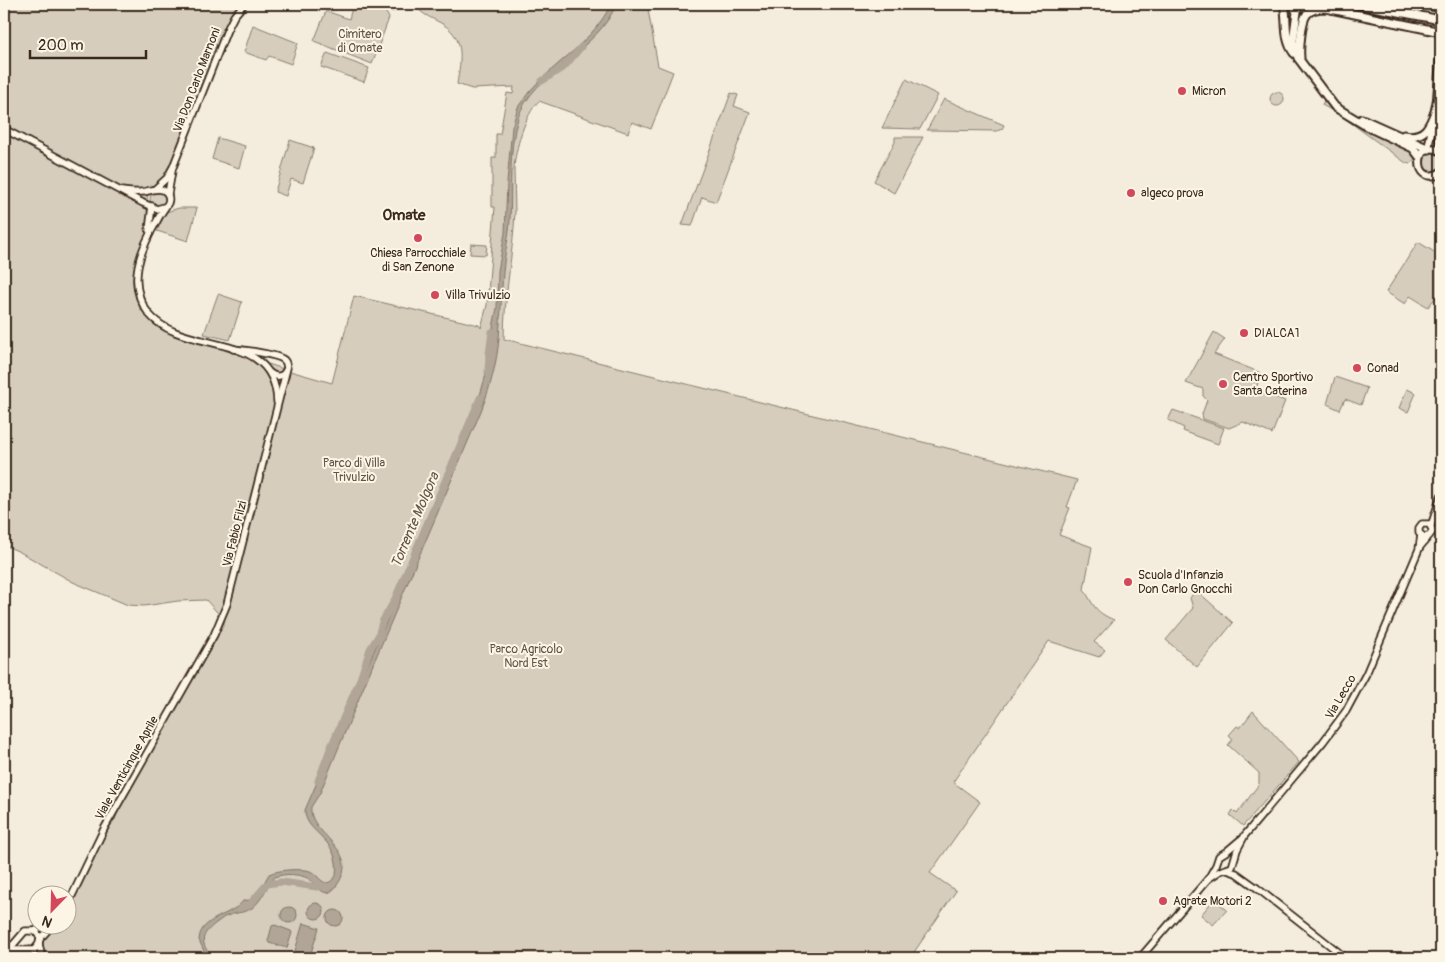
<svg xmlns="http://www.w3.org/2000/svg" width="1445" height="962" font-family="Pangolin,sans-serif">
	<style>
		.green { fill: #d6cdbd; stroke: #887c6e }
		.water { fill: #b0a596; stroke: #817466 }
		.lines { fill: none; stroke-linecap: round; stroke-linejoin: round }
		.river { stroke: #b0a596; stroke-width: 7 }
		.secondary-casing { stroke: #3b2a1e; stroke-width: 9 }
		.primary-casing { stroke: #3b2a1e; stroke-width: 10 }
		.highway-casing { stroke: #3b2a1e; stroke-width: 11 }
		.secondary { stroke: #fcf5e5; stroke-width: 5.5 }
		.primary { stroke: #fcf5e5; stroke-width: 6 }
		.highway { stroke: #fcf5e5; stroke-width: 7 }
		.poi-dot { fill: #d1495b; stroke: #fcf5e5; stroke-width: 2 }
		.labels { text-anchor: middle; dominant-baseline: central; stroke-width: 4; stroke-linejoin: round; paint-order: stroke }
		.park-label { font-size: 12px; fill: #625346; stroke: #fcf5e5 }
		.street-label { font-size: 12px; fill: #3b2a1e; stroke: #fcf5e5 }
		.poi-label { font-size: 12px; fill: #3b2a1e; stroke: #fcf5e5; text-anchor: start }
		.water-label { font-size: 14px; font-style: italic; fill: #645548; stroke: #fcf5e5 }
		.quarter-label { font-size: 15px; font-weight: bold; fill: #3b2a1e; stroke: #fcf5e5 }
	</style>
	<rect width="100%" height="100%" fill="#f4eddd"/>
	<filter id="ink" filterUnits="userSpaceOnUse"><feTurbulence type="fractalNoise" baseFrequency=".02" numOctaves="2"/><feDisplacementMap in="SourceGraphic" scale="10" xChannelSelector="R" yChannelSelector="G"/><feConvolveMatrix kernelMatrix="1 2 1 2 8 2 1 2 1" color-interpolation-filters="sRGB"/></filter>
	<g filter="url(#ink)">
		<g class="green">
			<path d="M4 4H242L229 17C209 68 191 120 169 169 165 180 151 185 148 195 145 205 149 216 148 226 144 245 131 264 133 284 136 307 151 323 171 333L290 371 332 383 354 296 479 325 481 328 487 305 495 207H492V158H496V134H500L507 93 513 94 514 87 472 89 457 84C461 58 466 36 439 22 429 17 420 13 414 4H647L658 66 673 72 651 129 632 122 628 133 539 101C525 114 515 150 514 169 514 183 515 198 515 212 513 254 504 296 504 339L1077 480 1067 507 1070 508 1059 535 1092 547 1084 589C1094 606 1095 612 1114 620L1094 642 1105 650 1099 657 1049 641 953 782 980 802 930 873 956 891 910 958H43C41 938 43 939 56 925L68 924V908L113 820H115L122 800 225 621 206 600 178 601 144 606 128 605 73 582 20 552 4 545Z"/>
			<path d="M353 4C371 4 380 0 389 18L372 64 314 41 326 11 349 19Z"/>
			<path d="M253 25 298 43 291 64 269 56 266 60 244 52Z"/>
			<path d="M327 53 369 68 364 82 321 67Z"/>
			<path d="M906 79 938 95 920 129 882 128Z"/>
			<circle cx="1277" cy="99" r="7"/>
			<path d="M731 93 738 95 734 106 750 112 716 202 702 197 692 226 682 225Z"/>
			<path d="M944 99 1004 125 1002 129 997 131 927 130Z"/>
			<path d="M1324 100C1339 117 1364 130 1384 140 1394 144 1410 146 1415 156L1414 161 1410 164 1406 163 1340 115 1322 105Z"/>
			<path d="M895 137H923L894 193 874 181 895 142Z"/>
			<path d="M218 138 245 146 239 168 212 159Z"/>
			<path d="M290 140 314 148 303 183 291 179 286 196 275 192Z"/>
			<path d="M1432 152 1438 153 1441 156V168L1435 172 1428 171 1423 166 1424 157Z"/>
			<circle cx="158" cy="199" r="8"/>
			<path d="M179 208H197L188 241 157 231 166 212Z"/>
			<path d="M1418 242 1441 256V292H1440L1428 307 1410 296 1405 304 1386 292Z"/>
			<path d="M471 244 487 245 486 255 470 254Z"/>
			<path d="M218 294 242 302 230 340 204 334Z"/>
			<path d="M1214 332 1225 339 1214 354 1261 373 1256 389 1285 401 1272 434 1243 422 1229 428 1203 419 1202 414 1207 400 1203 396V389L1186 383Z"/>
			<path d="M1335 377 1367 388 1361 405 1345 399 1340 410 1327 404Z"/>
			<path d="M1407 389 1416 393 1408 412 1399 408Z"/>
			<path d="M1173 410 1224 428 1218 444 1183 431 1184 428 1168 420Z"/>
			<path d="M1196 590 1233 623 1197 667 1166 640 1193 608 1190 598Z"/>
			<path d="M1253 711 1299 762 1243 826 1230 815 1233 810 1237 814 1259 784V773L1228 745 1233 739 1229 735 1237 726 1240 728Z"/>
			<path d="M1214 899 1227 910 1213 925 1201 915Z"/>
		</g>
		<g class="water">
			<path d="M611 4H616C600 49 532 73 518 118 508 151 512 187 510 221 509 238 504 255 503 273 501 295 501 316 499 338 497 363 490 388 481 411L374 662 320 793 311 807C308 835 363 849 337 885 325 903 318 885 309 879 301 874 285 873 275 877 266 886 263 900 252 908 245 913 238 912 230 915 224 916 221 920 216 923 200 936 200 941 212 958H207L199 940C200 917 232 916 243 901L255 899 269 874C277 870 301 868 310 871 320 875 324 892 336 876 341 837 304 834 305 810L412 563 476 409 489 364 491 337 497 308 498 271 505 233 507 183 512 127 518 107 529 92C555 62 594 41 611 4Z"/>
			<circle cx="316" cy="911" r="8"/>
			<circle cx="289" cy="915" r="8"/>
			<circle cx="335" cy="918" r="8"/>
			<path d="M303 923 319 928 310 956 295 951Z"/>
			<path d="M275 925 291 931 292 933 287 948 269 943 268 941 272 926Z"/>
		</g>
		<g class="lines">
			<g class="river">
				<path d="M542 81 565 66 581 47"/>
				<path d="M488 373 489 354 492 332"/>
				<path d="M318 781 330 749 360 679 370 649 378 636 382 622 394 601 407 571 480 398"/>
				<path d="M248 906 267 884 281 882 317 887 325 886"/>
			</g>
			<g class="secondary-casing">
				<g id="secondary">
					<path d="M386 4 393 7 401 4"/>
					<path d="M4 129 143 203 157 209 164 207"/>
					<path d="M1434 175 1441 177"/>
					<path d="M155 189 167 178 173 167 227 30 234 16 244 4"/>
					<path d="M122 191C129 192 135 193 141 192 148 192 157 187 163 190 168 192 170 198 168 203 165 208 161 213 158 219 141 248 125 284 149 314 184 356 275 328 277 402"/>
					<path d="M168 194 172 171"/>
					<path d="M149 230 152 206"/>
					<path d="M270 373C276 378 283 377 286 370"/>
					<path d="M1431 526 1441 496"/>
					<path d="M1420 547 1433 531 1429 524H1422L1419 528V533L1424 537 1429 536"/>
					<path d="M1227 870 1236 873 1257 888 1346 958"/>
					<path d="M1208 879 1220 871 1232 867 1237 850 1245 835 1323 742 1346 711 1366 674 1419 549 1421 535"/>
					<path d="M68 904 104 829 214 635 227 604 287 368C286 364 287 363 284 360 277 354 243 350 233 349"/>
					<path d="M35 931 47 924"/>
					<path d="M40 939 53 924"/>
					<path d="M39 944 42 958"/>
					<path d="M4 947 13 945 25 931H35L40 937 39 944 34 950H4"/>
					<path d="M1140 958 1208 879 1216 865 1219 856 1227 851 1240 840"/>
				</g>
			</g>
			<g class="primary-casing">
				<g id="primary">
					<path d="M1441 114 1439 132 1441 147"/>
					<path d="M1428 149 1437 99 1441 47"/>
					<path d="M1441 152C1413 134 1413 190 1441 172"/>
				</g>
			</g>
			<g class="highway-casing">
				<g id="highway">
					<path d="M1284 4C1288 22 1283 38 1294 53"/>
					<path d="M1292 4 1297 12 1293 41 1298 58 1335 107 1368 127 1413 148 1420 157"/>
					<path d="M1357 4 1441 20"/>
					<path d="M1423 4 1441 8"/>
					<path d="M1300 58C1299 49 1301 21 1307 14 1311 9 1320 8 1326 8L1441 32"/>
					<path d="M1362 119 1429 149"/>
					<path d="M1404 135C1425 139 1430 126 1436 109"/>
				</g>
			</g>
			<use href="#secondary" class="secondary"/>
			<use href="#primary" class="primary"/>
			<use href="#highway" class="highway"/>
		</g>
	</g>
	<g class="poi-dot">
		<circle cx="1182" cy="91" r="5"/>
		<circle cx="1131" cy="193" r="5"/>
		<circle cx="418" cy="238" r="5"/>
		<circle cx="435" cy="295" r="5"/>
		<circle cx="1244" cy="333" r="5"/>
		<circle cx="1357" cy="368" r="5"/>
		<circle cx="1223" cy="384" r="5"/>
		<circle cx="1128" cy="582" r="5"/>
		<circle cx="1163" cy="901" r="5"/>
	</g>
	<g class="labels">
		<g class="park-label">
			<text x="360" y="34">Cimitero<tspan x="360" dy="14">di Omate</tspan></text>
			<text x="354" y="463">Parco di Villa<tspan x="354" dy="14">Trivulzio</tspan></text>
			<text x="526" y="649">Parco Agricolo<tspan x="526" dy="14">Nord Est</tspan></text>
		</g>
		<g class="street-label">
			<text transform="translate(197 80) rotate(-69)">Via Don Carlo Marnoni</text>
			<text transform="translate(235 534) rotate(-76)">Via Fabio Filzi</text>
			<text transform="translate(1341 697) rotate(-60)">Via Lecco</text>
			<text transform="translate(127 768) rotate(-61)">Viale Venticinque Aprile</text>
		</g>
		<g class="poi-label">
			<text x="1192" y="91">Micron</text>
			<text x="1141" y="193">algeco prova</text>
			<text x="418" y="253" text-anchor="middle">Chiesa Parrocchiale<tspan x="418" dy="14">di San Zenone</tspan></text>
			<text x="445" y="295">Villa Trivulzio</text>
			<text x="1254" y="333">DIALCA1</text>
			<text x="1367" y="368">Conad</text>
			<text x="1233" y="377">Centro Sportivo<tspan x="1233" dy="14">Santa Caterina</tspan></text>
			<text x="1138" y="575">Scuola d'Infanzia<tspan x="1138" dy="14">Don Carlo Gnocchi</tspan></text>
			<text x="1173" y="901">Agrate Motori 2</text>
		</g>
		<g class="water-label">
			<text transform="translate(415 520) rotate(-67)">Torrente Molgora</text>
		</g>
		<g class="quarter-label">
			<text x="404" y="215">Omate</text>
		</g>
	</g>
	<rect width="1445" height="962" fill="none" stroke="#fcf5e5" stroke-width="20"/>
	<rect x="10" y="10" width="1425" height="942" fill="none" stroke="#3b2a1e" stroke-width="2" filter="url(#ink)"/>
	<g transform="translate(52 910) rotate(203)"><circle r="24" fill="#fcf5e5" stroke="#afa495"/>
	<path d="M0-4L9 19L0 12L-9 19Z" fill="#d1495b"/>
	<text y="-8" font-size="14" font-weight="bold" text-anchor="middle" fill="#3b2a1e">N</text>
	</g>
	<path d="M30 50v8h116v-8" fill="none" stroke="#3b2a1e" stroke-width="2.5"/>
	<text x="38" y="50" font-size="15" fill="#3b2a1e" stroke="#fcf5e5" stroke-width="4" paint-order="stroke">200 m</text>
</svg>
